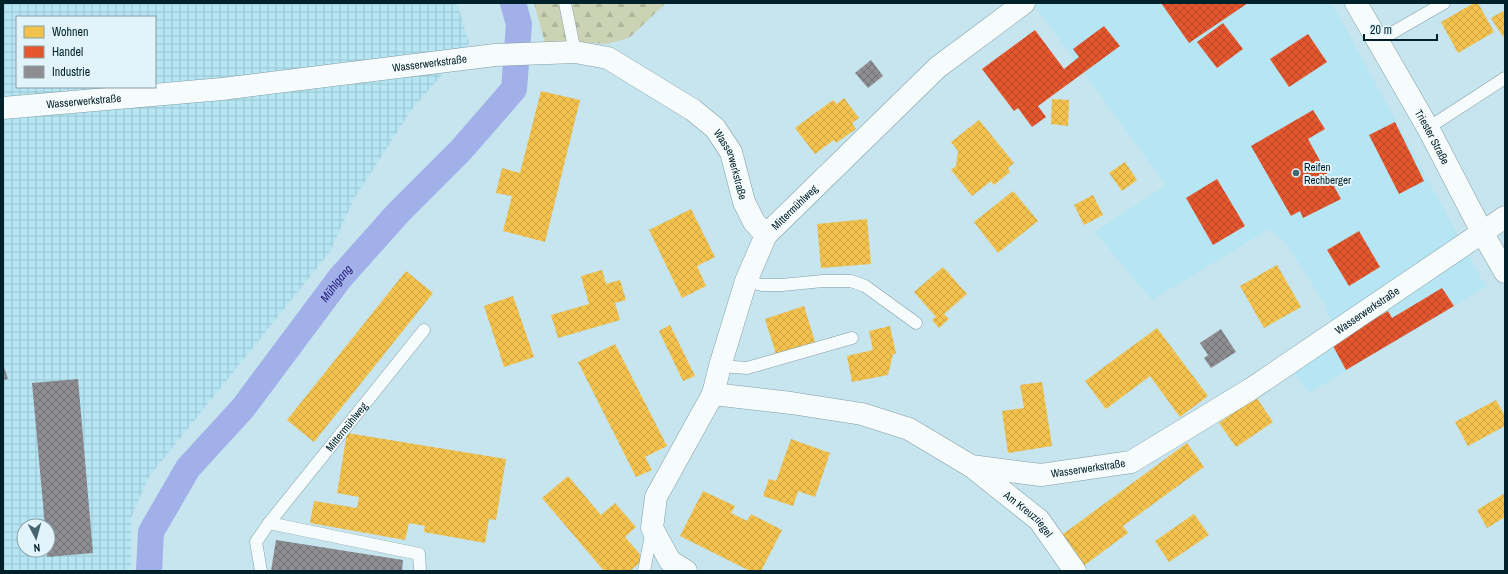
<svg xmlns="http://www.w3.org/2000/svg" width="1508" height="574" font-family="'Archivo Narrow',sans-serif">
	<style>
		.built { fill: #b6e5f4 }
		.industrial { fill: url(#industrial-grid); fill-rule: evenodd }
		.forest { fill: url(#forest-firs) }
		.homes { fill: url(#homes-cross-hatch) }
		.shops { fill: url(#shops-cross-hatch) }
		.industry { fill: url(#industry-cross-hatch) }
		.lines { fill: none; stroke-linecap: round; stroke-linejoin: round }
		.canal { stroke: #a2b0ea; stroke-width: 26 }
		.lane-casing { stroke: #809ea5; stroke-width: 13 }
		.street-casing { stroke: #809ea5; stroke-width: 23 }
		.secondary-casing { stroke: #809ea5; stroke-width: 23 }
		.lane { stroke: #f6fbfc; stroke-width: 12 }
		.street { stroke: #f6fbfc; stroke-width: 22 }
		.secondary { stroke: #f6fbfc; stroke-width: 22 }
		.poi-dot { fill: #46666f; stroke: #e2f4f9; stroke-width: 1.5 }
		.labels { text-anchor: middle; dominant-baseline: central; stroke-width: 4; stroke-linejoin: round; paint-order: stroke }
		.street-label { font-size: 11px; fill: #01212a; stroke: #e2f4f9 }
		.poi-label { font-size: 11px; fill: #01212a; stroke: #e2f4f9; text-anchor: start }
		.water-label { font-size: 12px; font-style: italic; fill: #2b237d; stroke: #e2f4f9 }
	</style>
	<defs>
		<pattern id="industrial-grid" width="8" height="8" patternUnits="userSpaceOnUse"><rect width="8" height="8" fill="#b6e5f4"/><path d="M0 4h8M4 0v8" fill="none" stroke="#9bc4d1"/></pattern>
		<pattern id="forest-firs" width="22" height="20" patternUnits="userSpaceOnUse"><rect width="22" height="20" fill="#ccd3b5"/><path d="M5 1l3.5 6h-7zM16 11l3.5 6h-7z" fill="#adb59c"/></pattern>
		<pattern id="homes-cross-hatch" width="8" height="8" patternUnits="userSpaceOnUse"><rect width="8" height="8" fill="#f2c14e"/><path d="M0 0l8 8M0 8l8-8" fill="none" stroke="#cea644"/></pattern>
		<pattern id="shops-cross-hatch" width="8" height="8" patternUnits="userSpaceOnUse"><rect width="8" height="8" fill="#e4572e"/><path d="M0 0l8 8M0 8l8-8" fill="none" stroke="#b64827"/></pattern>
		<pattern id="industry-cross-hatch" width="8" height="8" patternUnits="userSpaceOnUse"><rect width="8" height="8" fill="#8d8d92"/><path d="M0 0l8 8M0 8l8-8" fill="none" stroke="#717377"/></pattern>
	</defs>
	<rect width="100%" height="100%" fill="#c6e5ee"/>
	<path class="built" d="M1038 3H1332L1486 287 1309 393 1286 361 1336 329 1327 314 1326 306 1286 243 1269 229 1152 300 1095 232 1166 185 1035 6Z"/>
	<path class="industrial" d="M3 3H457L469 43 412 109 355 197 329 253 148 478 131 518V571H3ZM17 17H155V87H17ZM24 526H48V550H24Z"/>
	<path class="forest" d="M534 3H666L629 38 606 44 564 41 545 43Z"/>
	<g class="homes">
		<path d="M1474 3H1478L1494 32 1458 53 1441 22Z"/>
		<path d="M1505 10V36L1503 37 1491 18Z"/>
		<path d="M541 91 580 100 545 242 503 231 512 196 496 193 502 168 520 173Z"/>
		<path d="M844 98 859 118 852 123 856 129 836 143 834 140 815 154 795 128 833 100 837 104Z"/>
		<path d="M1052 99 1069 100 1068 126 1051 124Z"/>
		<path d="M979 120 1014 163 1008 168 1010 172 994 185 991 181 972 196 951 170 956 166 958 151 951 142Z"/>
		<path d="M1125 162 1137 180 1122 191 1109 173Z"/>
		<path d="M1013 191 1038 221 998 253 974 222Z"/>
		<path d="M1093 195 1103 215 1084 225 1074 205Z"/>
		<path d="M691 209 715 257 697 266 706 286 682 298 649 230Z"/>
		<path d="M867 219 871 264 821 268 817 224Z"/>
		<path d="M1277 265 1301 307 1264 328 1240 286Z"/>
		<path d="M943 267 967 294 944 314 949 319 939 328 932 320 936 317 914 292Z"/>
		<path d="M602 270 606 284 620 280 626 300 615 303 620 320 558 338 551 315 589 304 581 276Z"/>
		<path d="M406 271 433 293 314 442 287 420Z"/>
		<path d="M513 296 534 357 504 367 484 306Z"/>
		<path d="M804 306 815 342 776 354 765 319Z"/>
		<path d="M670 325 695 376 683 381 659 331Z"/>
		<path d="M890 326 896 354H893L888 375 852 382 847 356 873 350 869 331Z"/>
		<path d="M1157 328 1208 396 1180 417 1150 376 1106 409 1085 381Z"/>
		<path d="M615 344 667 446 645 457 652 470 636 477 578 362Z"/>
		<path d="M1042 382 1052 446 1008 453 1002 411 1024 408 1020 385Z"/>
		<path d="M1256 397 1273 422 1236 447 1219 423Z"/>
		<path d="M1496 400 1505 416V426L1468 446 1455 422Z"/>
		<path d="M347 433 506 459 496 520 489 519 485 543 424 532 425 526 409 523 405 540 310 523 314 501 357 508 359 497 337 493Z"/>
		<path d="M791 439 830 453 815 497 798 491 793 506 763 496 769 479 776 481Z"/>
		<path d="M1187 443 1204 467 1123 526 1128 533 1082 567 1059 537Z"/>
		<path d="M568 476 601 515 615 503 636 527 625 537 644 559 630 571H604L542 498Z"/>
		<path d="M703 491 735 506 731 513 747 521 751 514 782 530 761 571H750L680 536Z"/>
		<path d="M1505 493V517L1487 528 1477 510Z"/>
		<path d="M1194 514 1209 535 1169 562 1155 541Z"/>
	</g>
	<g class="shops">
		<path d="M1161 3H1248L1189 43Z"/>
		<path d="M1223 23 1243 49 1217 68 1197 42Z"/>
		<path d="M1104 26 1120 46 1038 106 1046 117 1032 127 1018 108 1014 111 982 69 1035 30 1064 69 1079 57 1073 49Z"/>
		<path d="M1308 34 1327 62 1289 87 1270 59Z"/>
		<path d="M1313 110 1325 129 1308 139 1341 199 1303 218 1300 211 1291 216 1251 146Z"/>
		<path d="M1395 122 1424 181 1399 194 1369 135Z"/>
		<path d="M1217 179 1245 226 1213 245 1186 198Z"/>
		<path d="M1359 231 1380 267 1349 286 1327 250Z"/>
		<path d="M1442 288 1454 306 1346 370 1332 344 1388 311 1392 318Z"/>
	</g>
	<g class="industry">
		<path d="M871 60 883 76 868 88 855 73Z"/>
		<path d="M1221 329 1236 352 1211 368 1204 358 1208 355 1200 343Z"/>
		<path d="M3 364 8 379 3 380Z"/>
		<path d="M78 379 93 553 47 557 48 526H45L32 383Z"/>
		<path d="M276 540 403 560 402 571H271Z"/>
	</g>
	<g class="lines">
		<path class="canal" id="s1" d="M149 571 151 532 188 468 243 408 340 278 398 213 461 150 514 89 519 24 513 3"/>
		<g class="lane-casing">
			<g id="lane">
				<path d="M565 3 575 52"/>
				<path d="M1378 41 1444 3"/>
				<path d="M1428 128 1505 78"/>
				<path d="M746 281 762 285H782L823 281H851L865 286 916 323"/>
				<path d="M720 366 747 368 852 338"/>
				<path d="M269 523 419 554 420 571"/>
				<path id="s2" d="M261 571 256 542 269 523 424 330"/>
				<path d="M644 571 652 530"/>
			</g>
		</g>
		<g class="street-casing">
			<g id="street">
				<path id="s3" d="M3 108 222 89 495 55 575 52 608 58 693 110 715 128 731 152 744 202 754 222 766 235"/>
				<path id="s4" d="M713 394 791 403 862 414 909 429 971 466 1041 475 1131 462 1251 389 1505 217"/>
				<path id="s5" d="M971 466 1039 520 1075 571"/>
				<path id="s6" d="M686 571 670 561 652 528 656 497 713 394 720 366 746 281 766 235 938 67 1024 3"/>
			</g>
		</g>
		<g class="secondary-casing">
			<g id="secondary">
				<path id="s7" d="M1356 3 1428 128 1482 232 1505 272"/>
			</g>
		</g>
		<use href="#lane" class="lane"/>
		<use href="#street" class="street"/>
		<use href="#secondary" class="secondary"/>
	</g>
	<circle class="poi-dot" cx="1296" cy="173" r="4"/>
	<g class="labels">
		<g class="street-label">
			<text stroke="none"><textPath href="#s3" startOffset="429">Wasserwerkstraße</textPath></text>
			<text stroke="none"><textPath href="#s3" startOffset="81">Wasserwerkstraße</textPath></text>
			<text stroke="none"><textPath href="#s7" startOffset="154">Triester Straße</textPath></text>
			<text stroke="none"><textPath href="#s3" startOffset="777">Wasserwerkstraße</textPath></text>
			<text stroke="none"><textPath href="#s6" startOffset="413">Mittermühlweg</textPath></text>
			<text stroke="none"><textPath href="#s4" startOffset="714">Wasserwerkstraße</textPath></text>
			<text stroke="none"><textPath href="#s2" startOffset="176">Mittermühlweg</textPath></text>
			<text stroke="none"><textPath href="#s4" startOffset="390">Wasserwerkstraße</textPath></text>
			<text stroke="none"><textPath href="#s5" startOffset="75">Am Kreuzriegel</textPath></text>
		</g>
		<g class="poi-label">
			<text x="1304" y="167">Reifen<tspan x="1304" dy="13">Rechberger</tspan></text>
		</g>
		<g class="water-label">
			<text stroke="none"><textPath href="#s1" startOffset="350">Mühlgang</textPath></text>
		</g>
	</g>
	<rect width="1508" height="574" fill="none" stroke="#01212a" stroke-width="8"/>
	<rect x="16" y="16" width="140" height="72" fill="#e2f4f9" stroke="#88a0a6"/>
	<rect x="24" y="26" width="20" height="12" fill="#f2c14e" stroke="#88a0a6"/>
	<text x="52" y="36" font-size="12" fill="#01212a">Wohnen</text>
	<rect x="24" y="46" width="20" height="12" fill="#e4572e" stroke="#88a0a6"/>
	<text x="52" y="56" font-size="12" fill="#01212a">Handel</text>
	<rect x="24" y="66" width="20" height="12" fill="#8d8d92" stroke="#88a0a6"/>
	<text x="52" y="76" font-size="12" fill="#01212a">Industrie</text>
	<g transform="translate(36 538) rotate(174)"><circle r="19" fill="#e2f4f9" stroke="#88a0a6"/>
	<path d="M0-3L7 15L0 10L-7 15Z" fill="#46666f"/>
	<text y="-6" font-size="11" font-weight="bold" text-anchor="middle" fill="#01212a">N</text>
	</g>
	<path d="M1364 34v6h73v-6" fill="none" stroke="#01212a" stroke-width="2"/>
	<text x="1370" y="34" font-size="12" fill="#01212a" stroke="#e2f4f9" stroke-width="3" paint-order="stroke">20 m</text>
</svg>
